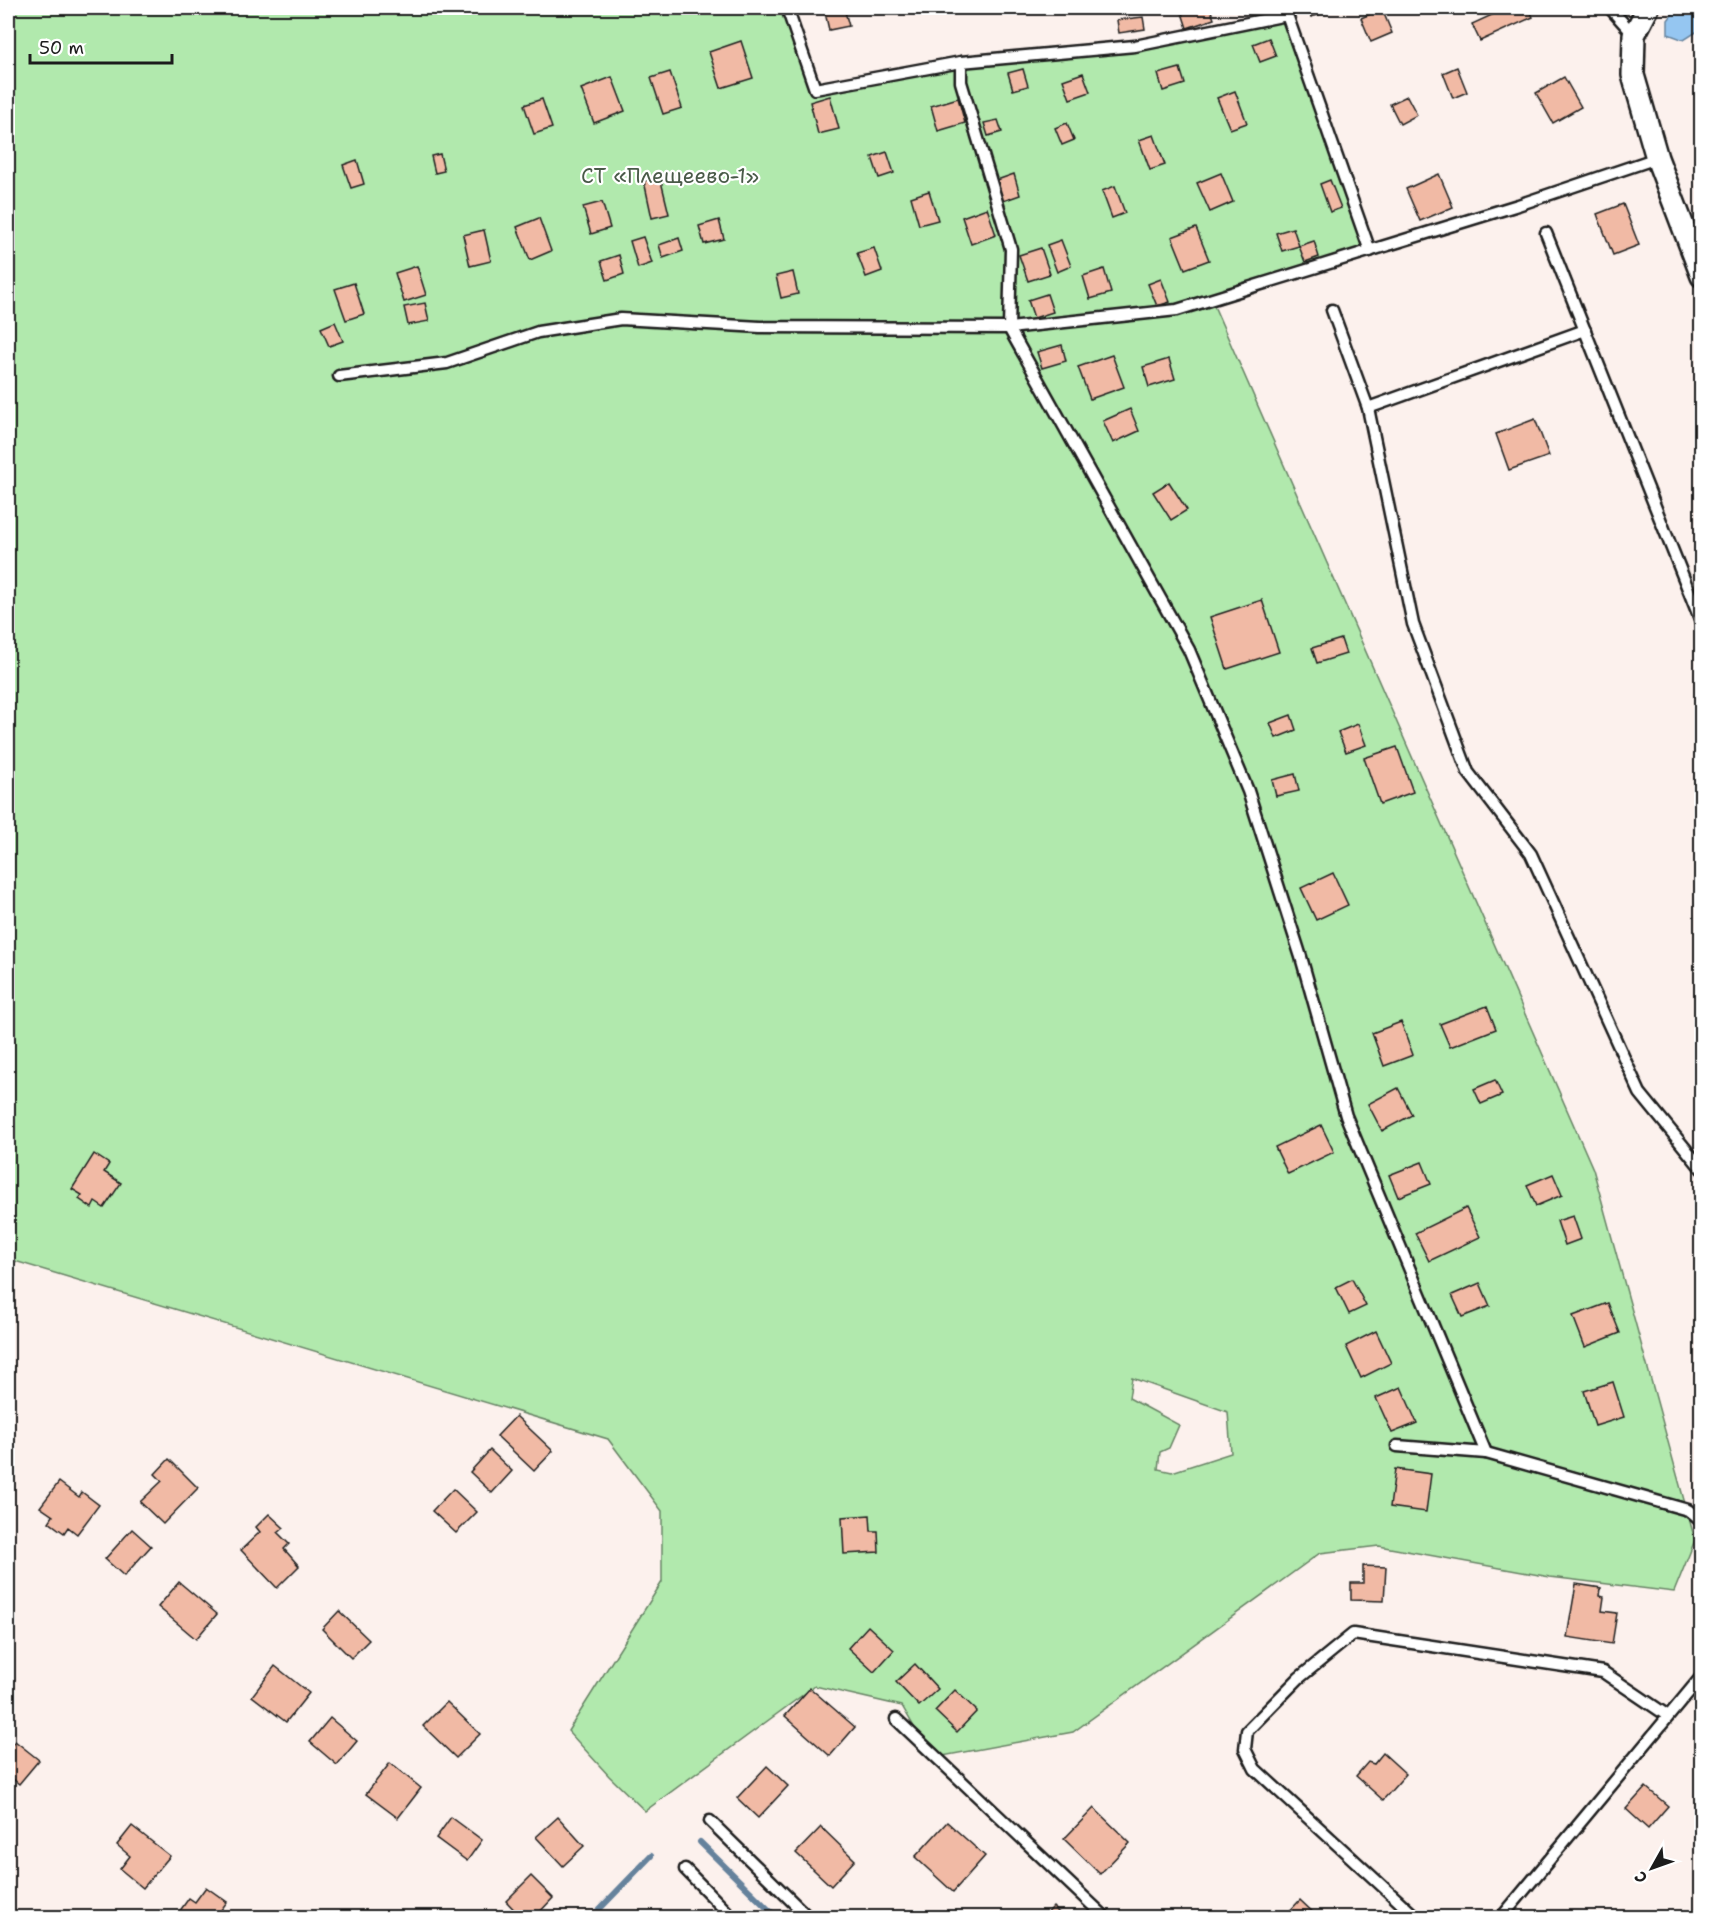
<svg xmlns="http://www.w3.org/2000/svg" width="1709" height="1925" font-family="'Shantell Sans',sans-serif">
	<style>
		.green { fill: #b1e9ad; stroke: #668264; stroke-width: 1.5; fill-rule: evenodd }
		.water { fill: #95c6f1; stroke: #65829c; stroke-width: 1.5 }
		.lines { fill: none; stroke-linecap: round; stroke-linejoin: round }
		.stream { stroke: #65829c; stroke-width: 6 }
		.building { fill: #f1baa5; stroke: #1c1c1c; stroke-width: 1.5 }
		.lane-casing { stroke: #1c1c1c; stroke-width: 15 }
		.street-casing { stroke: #1c1c1c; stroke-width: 26 }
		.lane { stroke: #fff; stroke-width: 10 }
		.street { stroke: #fff; stroke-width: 21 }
		.labels { text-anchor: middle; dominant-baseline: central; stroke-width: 4.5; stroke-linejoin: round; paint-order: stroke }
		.park-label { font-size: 21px; fill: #495a48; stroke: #fff }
	</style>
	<rect width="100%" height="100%" fill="#fcf1ed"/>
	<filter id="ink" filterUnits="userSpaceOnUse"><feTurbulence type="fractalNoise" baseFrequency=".0167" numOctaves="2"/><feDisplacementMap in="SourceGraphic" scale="12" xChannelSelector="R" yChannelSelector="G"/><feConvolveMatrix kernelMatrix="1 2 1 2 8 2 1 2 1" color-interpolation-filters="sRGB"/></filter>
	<g filter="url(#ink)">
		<path class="green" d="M8 8H787L815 89 961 62 1135 46 1287 15 1370 251 1211 299 1593 1169 1695 1540 1674 1592 1550 1577 1379 1546 1320 1553 1073 1732 932 1758 902 1706 815 1686 645 1811 609 1776 568 1731 662 1582V1511L608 1439 8 1259ZM1132 1378 1228 1412 1231 1453 1172 1472 1158 1469 1160 1452 1169 1448 1179 1425 1129 1398Z"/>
		<path class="water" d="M1677 8H1694L1701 15V29L1684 40 1668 34V20Z"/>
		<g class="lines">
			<g class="stream">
				<path d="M700 1842 777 1918"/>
				<path d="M591 1918 651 1856"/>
			</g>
		</g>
		<g class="building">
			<path d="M824 8H844L849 26 829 30Z"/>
			<path d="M1196 8H1210L1214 19 1187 28 1182 13Z"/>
			<path d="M1308 8H1341L1311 17Z"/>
			<path d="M1507 8H1529L1533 17 1480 41 1472 24Z"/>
			<path d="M1382 9 1392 33 1371 42 1361 18Z"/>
			<path d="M1143 17 1145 29 1119 33 1117 20Z"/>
			<path d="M1269 38 1276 56 1260 62 1253 44Z"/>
			<path d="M741 41 753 78 721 88 709 52Z"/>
			<path d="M1457 67 1467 92 1453 98 1443 73Z"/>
			<path d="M1180 68 1185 84 1163 91 1158 74Z"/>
			<path d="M1023 69 1028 86 1013 90 1008 73Z"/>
			<path d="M670 72 682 108 663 114 651 78Z"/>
			<path d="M1083 73 1090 92 1070 99 1063 80Z"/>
			<path d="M612 77 625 111 594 123 581 89Z"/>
			<path d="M1564 77 1581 107 1553 123 1536 93Z"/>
			<path d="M1235 91 1247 123 1230 129 1217 98Z"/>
			<path d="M830 96 839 129 818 134 810 102Z"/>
			<path d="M1407 96 1417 115 1400 124 1390 104Z"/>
			<path d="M958 98 965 123 938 131 931 106Z"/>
			<path d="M542 99 552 128 534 134 524 105Z"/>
			<path d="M998 120 1002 132 988 136 984 123Z"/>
			<path d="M1067 123 1074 140 1062 145 1055 128Z"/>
			<path d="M1154 135 1165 165 1150 170 1139 140Z"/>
			<path d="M887 152 894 173 879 178 872 157Z"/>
			<path d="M440 154 444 171 435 173 431 156Z"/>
			<path d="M357 160 364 184 351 188 343 165Z"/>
			<path d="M1221 173 1233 202 1210 212 1197 183Z"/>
			<path d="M1014 174 1020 195 1003 201 997 180Z"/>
			<path d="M1439 174 1453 207 1420 221 1406 189Z"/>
			<path d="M660 177 669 214 652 218 644 181Z"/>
			<path d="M1330 180 1341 208 1330 212 1320 184Z"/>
			<path d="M1115 186 1125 213 1112 218 1102 191Z"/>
			<path d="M929 191 938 220 919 225 911 197Z"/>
			<path d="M602 202 610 228 591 234 583 207Z"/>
			<path d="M1623 204 1639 245 1613 255 1597 214Z"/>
			<path d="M987 208 996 235 971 244 962 217Z"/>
			<path d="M539 218 551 251 530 260 517 227Z"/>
			<path d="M719 220 724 239 704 244 699 226Z"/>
			<path d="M1196 228 1209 260 1185 269 1172 237Z"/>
			<path d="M1293 228 1299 246 1282 251 1276 233Z"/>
			<path d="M484 230 491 261 470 266 463 235Z"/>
			<path d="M643 237 652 263 638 268 630 241Z"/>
			<path d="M679 238 683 251 663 258 659 245Z"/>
			<path d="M1061 240 1071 266 1057 272 1047 245Z"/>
			<path d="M1314 241 1319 257 1305 262 1299 246Z"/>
			<path d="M874 248 882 271 866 277 857 253Z"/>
			<path d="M1041 248 1050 274 1028 281 1019 255Z"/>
			<path d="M619 255 624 274 607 280 601 261Z"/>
			<path d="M417 266 426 295 404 302 395 273Z"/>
			<path d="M1104 269 1111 293 1090 299 1083 276Z"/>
			<path d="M793 272 798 294 781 298 776 276Z"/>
			<path d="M1161 279 1170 302 1157 306 1148 284Z"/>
			<path d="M354 283 364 314 346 320 335 289Z"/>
			<path d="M1047 294 1053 312 1034 318 1028 300Z"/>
			<path d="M425 303 429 321 408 325 404 307Z"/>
			<path d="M335 322 343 341 329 346 321 328Z"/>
			<path d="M1062 345 1066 361 1042 368 1037 352Z"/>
			<path d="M1112 355 1124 387 1090 399 1078 367Z"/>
			<path d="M1169 359 1175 379 1149 387 1143 367Z"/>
			<path d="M1130 409 1139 431 1113 443 1103 421Z"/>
			<path d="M1535 419 1549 456 1509 470 1496 434Z"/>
			<path d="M1169 482 1187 510 1171 520 1153 492Z"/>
			<path d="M1262 600 1279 652 1227 669 1210 617Z"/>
			<path d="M1341 639 1346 654 1317 663 1312 648Z"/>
			<path d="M1291 715 1296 730 1276 738 1270 723Z"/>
			<path d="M1358 724 1366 745 1346 752 1338 732Z"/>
			<path d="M1397 747 1413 792 1380 804 1364 758Z"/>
			<path d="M1295 774 1299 791 1276 796 1272 780Z"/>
			<path d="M1333 873 1348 905 1316 920 1301 888Z"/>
			<path d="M1487 1006 1496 1029 1450 1047 1440 1024Z"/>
			<path d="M1401 1022 1413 1055 1384 1066 1372 1033Z"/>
			<path d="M1495 1080 1502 1095 1481 1104 1474 1089Z"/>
			<path d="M1398 1088 1412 1115 1382 1131 1368 1104Z"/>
			<path d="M1321 1125 1334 1152 1288 1174 1275 1147Z"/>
			<path d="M94 1154 109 1164 104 1172 121 1183 104 1208 95 1202 92 1208 79 1199 82 1195 72 1189Z"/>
			<path d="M1422 1162 1431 1184 1398 1197 1389 1175Z"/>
			<path d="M1553 1174 1562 1195 1536 1206 1527 1185Z"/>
			<path d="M1466 1208 1480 1237 1429 1261 1415 1233Z"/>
			<path d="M1573 1216 1581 1239 1565 1245 1557 1221Z"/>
			<path d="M1352 1279 1366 1306 1349 1314 1336 1287Z"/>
			<path d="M1480 1283 1490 1306 1462 1317 1452 1295Z"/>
			<path d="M1608 1303 1620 1333 1585 1347 1573 1316Z"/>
			<path d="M1376 1331 1391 1363 1361 1378 1346 1346Z"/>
			<path d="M1613 1382 1624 1417 1595 1426 1584 1391Z"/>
			<path d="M1401 1387 1417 1423 1392 1433 1376 1398Z"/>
			<path d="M516 1416 553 1451 534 1471 497 1436Z"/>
			<path d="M490 1450 512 1471 492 1493 470 1472Z"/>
			<path d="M169 1459 198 1488 163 1524 140 1502 162 1481 155 1474Z"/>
			<path d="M1395 1469 1431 1474 1426 1512 1390 1507Z"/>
			<path d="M59 1482 79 1497 82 1492 99 1505 77 1534 68 1527 64 1533 49 1522 53 1516 40 1507Z"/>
			<path d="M453 1489 477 1512 456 1533 432 1511Z"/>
			<path d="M269 1514 284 1528 278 1533 289 1544 284 1549 299 1566 277 1588 241 1550 260 1532 256 1527Z"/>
			<path d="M870 1515 871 1531H878L879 1552 844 1554 842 1517Z"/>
			<path d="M132 1529 151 1546 124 1576 105 1559Z"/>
			<path d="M1363 1566 1386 1567 1384 1601 1351 1600V1583H1363Z"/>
			<path d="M179 1582 217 1614 196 1639 158 1607Z"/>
			<path d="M1576 1584 1601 1588 1600 1596 1604 1597 1602 1611 1617 1613 1612 1644 1567 1637Z"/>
			<path d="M339 1611 369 1640 351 1658 322 1629Z"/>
			<path d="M868 1626 894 1650 874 1672 848 1648Z"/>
			<path d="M915 1664 938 1689 919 1706 896 1682Z"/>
			<path d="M275 1666 309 1693 286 1722 252 1696Z"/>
			<path d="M810 1688 855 1727 830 1756 785 1716Z"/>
			<path d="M955 1690 977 1711 957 1732 935 1711Z"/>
			<path d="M447 1702 480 1734 456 1758 423 1726Z"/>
			<path d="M330 1718 357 1741 337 1765 310 1742Z"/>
			<path d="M15 1741 39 1760 19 1784 8 1775V1750Z"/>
			<path d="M1383 1753 1406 1774 1383 1800 1356 1776 1368 1762 1374 1764Z"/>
			<path d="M390 1763 421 1788 398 1818 366 1794Z"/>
			<path d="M767 1766 788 1786 758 1818 737 1798Z"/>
			<path d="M1646 1787 1668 1806 1648 1829 1626 1809Z"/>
			<path d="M1094 1808 1130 1843 1100 1874 1064 1839Z"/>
			<path d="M451 1817 482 1840 467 1861 436 1838Z"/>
			<path d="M558 1817 584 1846 563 1866 536 1837Z"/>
			<path d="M947 1822 985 1856 953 1892 915 1857Z"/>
			<path d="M132 1826 170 1856 143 1888 120 1869 130 1856 117 1845Z"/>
			<path d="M821 1827 855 1860 831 1886 796 1853Z"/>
			<path d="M531 1876 553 1898 534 1918H522L506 1901Z"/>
			<path d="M206 1887 227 1902 215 1918H180L177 1915 189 1898 195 1902Z"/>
			<path d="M1300 1900 1319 1918H1283Z"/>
			<path d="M1053 1907 1064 1918H1043Z"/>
		</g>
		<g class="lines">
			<g class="lane-casing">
				<g id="lane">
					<path d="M787 8 815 89 961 62 1135 46 1287 15 1370 251"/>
					<path d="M1610 8 1634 35"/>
					<path d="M961 62V82L1011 249 1009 328 1189 650 1248 791 1301 957 1346 1116 1486 1453"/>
					<path d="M1546 233 1702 624"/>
					<path d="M1332 310 1368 408"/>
					<path d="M1585 330 1368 408 1413 624 1468 772 1531 854 1640 1093 1702 1169"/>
					<path d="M339 376 447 363 538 332 621 319 760 327 1009 328 1177 310 1518 205 1657 158"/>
					<path d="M1397 1446 1486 1453 1688 1510 1702 1522"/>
					<path d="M896 1719 1106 1918"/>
					<path d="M710 1821 809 1918"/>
					<path d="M685 1869 733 1918"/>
					<path d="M1417 1918 1255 1769 1245 1749 1247 1731 1299 1678 1353 1634 1603 1672 1668 1716"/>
					<path d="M1501 1918 1702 1676"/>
				</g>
			</g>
			<g class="street-casing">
				<path id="street" d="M1648 8 1634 35 1633 75 1657 158 1702 276"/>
			</g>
			<use href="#lane" class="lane"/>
			<use href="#street" class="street"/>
		</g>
	</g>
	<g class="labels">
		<g class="park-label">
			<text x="670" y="176">СТ «Плещеево-1»</text>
		</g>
	</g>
	<rect width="1709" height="1925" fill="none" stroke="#fff" stroke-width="30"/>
	<rect x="15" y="15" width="1679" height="1895" fill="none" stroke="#1c1c1c" stroke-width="2" filter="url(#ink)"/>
	<g transform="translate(1652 1868) rotate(230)" stroke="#ffffff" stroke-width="4.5" paint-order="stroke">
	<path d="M0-4.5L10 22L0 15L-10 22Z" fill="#1c1c1c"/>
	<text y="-9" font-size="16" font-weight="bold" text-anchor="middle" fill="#1c1c1c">С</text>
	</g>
	<path d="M30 54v9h142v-9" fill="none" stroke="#1c1c1c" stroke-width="3"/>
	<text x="39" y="54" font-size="18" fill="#1c1c1c" stroke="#ffffff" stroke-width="4.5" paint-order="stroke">50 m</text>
</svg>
